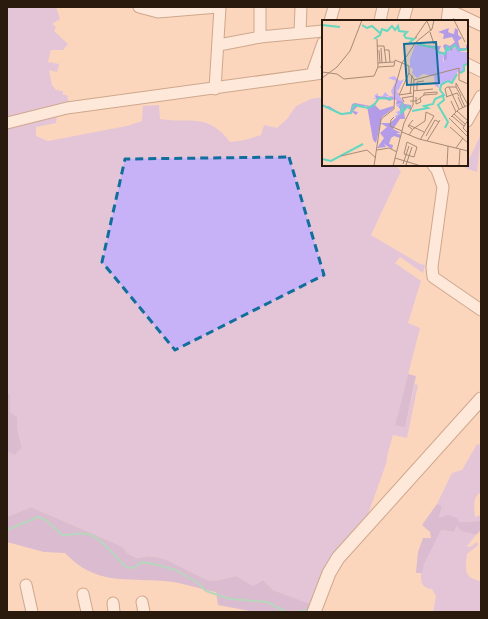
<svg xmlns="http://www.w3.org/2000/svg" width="488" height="619" font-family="Figtree,sans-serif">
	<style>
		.green { fill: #c7b2f8 }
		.forest { fill: #b39be7 }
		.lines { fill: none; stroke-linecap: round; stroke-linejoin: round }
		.stream { stroke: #65d7c0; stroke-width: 2 }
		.minor-casing { stroke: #997052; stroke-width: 13 }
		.major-casing { stroke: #997052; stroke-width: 15 }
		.minor { stroke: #fff; stroke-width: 11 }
		.major { stroke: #fff; stroke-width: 13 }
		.marked { fill: none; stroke: #126f9d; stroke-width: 3; stroke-dasharray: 8 5; stroke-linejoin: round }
		.inset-river { fill: none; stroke: #65d7c0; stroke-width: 2 }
		.inset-road { fill: none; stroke: #a78a76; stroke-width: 1 }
		.view { fill: #126f9d; fill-opacity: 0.15; stroke: #126f9d; stroke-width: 2 }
		.inset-edge { fill: none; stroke: #2a190d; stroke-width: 2 }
	</style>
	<rect width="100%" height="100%" fill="#fbd6bc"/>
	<g class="green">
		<path d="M7 7H56L60 19 52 24 56 27 54 31 68 44 63 50H51L48 62 59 64 57 72 49 70 52 85 56 90 63 91V95H67L69 104 7 118Z"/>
		<path d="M323 97V165H396L401 171 371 235 420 264 425 265 423 273 400 257 395 263 421 281 408 323 420 328 395 425 405 428 415 384 418 385 407 438 393 435 387 456V461L366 520 313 605 273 590 263 580 253 586 236 576 215 581 207 580 165 559 149 556 137 558 127 553 123 547 31 507 7 517V452L15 455 22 448 17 428V417L10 412V395L7 391V126L57 115 56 123 36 127V136L48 141 127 126 142 121 143 106 159 105 160 119C191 124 207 112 230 142L245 140 261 135 264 125 277 128 287 119 296 106 311 99Z"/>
		<path d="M481 134V136L477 172 465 168Z"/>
		<path d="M477 444 481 445V492C472 498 474 507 475 517L481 515V521L459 522 439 518 442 506 437 504 452 473 462 470Z"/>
		<path d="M457 526 461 531 476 535 467 546 470 547 477 542 478 545 467 554C465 570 464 578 481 581V612H433L436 596 432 589C406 587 434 541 441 530L454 532Z"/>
	</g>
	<g class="forest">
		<path d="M408 374 416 376 405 428 395 425Z"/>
		<path d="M7 391 10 395V412L17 417V428L22 448 15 455 7 452Z"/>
		<path d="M437 504 442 506 439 518 448 515 457 518 459 522 481 521V530L476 535 461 531 457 526 454 532 441 530 424 564 422 573H416L418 552 423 538H431L430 532 422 525Z"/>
		<path d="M31 507 123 547 127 553 137 558 149 556 165 559 207 580 215 581 236 576 253 586 263 580 273 590 313 605 310 612H255L218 605 216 592C199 589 181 582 165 581 125 578 95 585 65 553L44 552 7 542V517Z"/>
	</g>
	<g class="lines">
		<g class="stream">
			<path d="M7 530 38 517 46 520 62 535C71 536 81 531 91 535 102 539 117 559 126 567L134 568 141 562 154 564 176 570 198 583 206 591 230 599 267 602 286 612"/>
			<path d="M296 612 309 610"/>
		</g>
		<g class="minor-casing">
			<g id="minor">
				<path d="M139 7 158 12 218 7"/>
				<path d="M449 10 481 25"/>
				<path d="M330 21 334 7"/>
				<path d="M380 21 383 7"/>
				<path d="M403 21 407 7"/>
				<path d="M447 21 449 7"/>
				<path d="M300 32 301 7"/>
				<path d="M260 37V7"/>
				<path d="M219 45 260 37 323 31"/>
				<path d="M467 64 481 71"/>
				<path d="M312 74 323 43"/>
				<path d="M215 89 220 7"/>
				<path d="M467 121 481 96"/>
				<path d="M7 123 67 108 323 73"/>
				<path d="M433 165 437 170 443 187 432 267 433 277 481 310"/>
				<path d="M26 585 32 612"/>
				<path d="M83 594 87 612"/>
				<path d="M142 602 144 612"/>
				<path d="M113 603 114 612"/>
			</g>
		</g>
		<g class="major-casing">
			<path id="major" d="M314 612 329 573 338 558 481 399"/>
		</g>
		<use href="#minor" class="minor"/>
		<use href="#major" class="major"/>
	</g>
	<path d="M0 0H488V619H0ZM289 157 324 275 175 350 102 262 125 159Z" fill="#fbd6bc" fill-opacity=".55" fill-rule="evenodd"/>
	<path class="marked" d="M289 157 324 275 175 350 102 262 125 159Z"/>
	<g transform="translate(322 20)">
		<rect width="146" height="146" fill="#fbd6bc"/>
		<path d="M93 25 114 29 117 34 122 35 121 41 123 42 124 27 129 32 134 26 137 32H146V44L141 45V52L138 54 136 51 130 62 125 60 121 65 117 64V68L113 66 112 56 101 54 95 58 90 53 91 49 88 47V39ZM72 56 78 61 82 59 76 71 74 69 81 82 77 86 80 88V93L74 98 73 95H76L74 92 79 90 74 85 76 81 65 76 62 79H50L54 78 52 76 56 73V76L60 77 63 72 67 76H71L69 71 74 61 66 58Z" fill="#c7b2f8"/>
		<path d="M127 8 126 12 128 13 132 14 133 8 136 10V15L140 18 136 21 138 28H144V25H146V30L136 32 133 26 129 32 125 26V38L122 42V34H117L114 29 93 25 119 26 117 31 124 33 121 26 123 24 128 26 133 22 130 17 121 19 122 14 116 12ZM54 76 75 78 67 81 64 78 57 79 53 85 58 90 71 86 72 88 60 97 54 123 51 120 45 86H36L31 91 36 92 34 95 30 92 20 95 0 86H7L19 94 28 92 30 84 33 83 48 86 55 81ZM79 77 82 84 89 85V90L85 88 82 92 83 99H78L71 109 79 113H74L79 115 78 118 72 116 69 118 67 124 71 125 70 129 62 124 64 127 55 128 62 118 58 113 65 107 58 103H68L79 93 77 86 79 83 74 84 75 80 81 82Z" fill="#b39be7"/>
		<path class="inset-river" d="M0 5 18 7M40 5 45 8 50 6 58 13M52 19 58 15 60 9 65 11 70 6 73 10 76 6 77 11 85 12 82 15 84 18 92 19 88 22 91 24M95 24 114 28 117 33 123 34 125 26 126 30 133 25 137 30 146 29M138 53 142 51V45L146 44M121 76 122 80 116 85 126 102 123 108M81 83 79 93 86 86 88 89M0 85 19 94 29 93 32 85 46 88 52 85 57 78 70 79M90 91 106 88 102 86 111 84 113 79 122 75 118 70 119 65 126 61 130 63 135 54M0 139 9 141 41 124"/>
		<path class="inset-road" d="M132 0 143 22M104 2 105 1 109 11M108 12 112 24M95 17 93 18 104 2M55 19 56 47M55 26H62L64 42M59 28 60 43M57 30 58 43M63 30H67L68 42M56 43 72 42M0 52 15 54 22 59 52 56 56 47 72 46 73 40 87 46V53L92 59 91 85 82 103 71 146M0 58 15 47 28 31 40 0M92 60 137 48V60L146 64M127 67 137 89M134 67V63L146 85M95 70V62L102 61M91 71 111 69M78 73 87 53M78 73 77 75 90 73M88 74 90 55M102 75V73L115 72V74M138 76 143 87M94 77V84L99 82 98 78M124 77 135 73 137 76M125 77 123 69 125 67H134L139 76M136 77 141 88M88 81H94L102 75 115 74M129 81 134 92M82 82 80 78 92 76M135 91 146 101M132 94 143 104M130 96 142 106M72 97 69 100 68 106 80 111M129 97 136 90 146 85M127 98 146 117M146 100 141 108 146 113M87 105 102 112M128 107 146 123M90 109 86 106 91 100M80 112 97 119 146 131M87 115 91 109 103 101 104 92 112 96 98 120M104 116 113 100 117 102M105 121 118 100M85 122 95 127 92 137 82 134ZM134 128 141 118M55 130 67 128 75 132M19 136 45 130 54 138M73 138 99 146M81 144 87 126M84 145 90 127M52 146 59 99 72 89 73 67 80 43 94 22 110 9 112 0M125 146 126 126M137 146 138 129"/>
		<path class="view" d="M114 22 117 63 85 65 82 24Z"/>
		<rect width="146" height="146" class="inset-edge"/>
	</g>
	<rect width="488" height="619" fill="none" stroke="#2a190d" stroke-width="16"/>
</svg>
